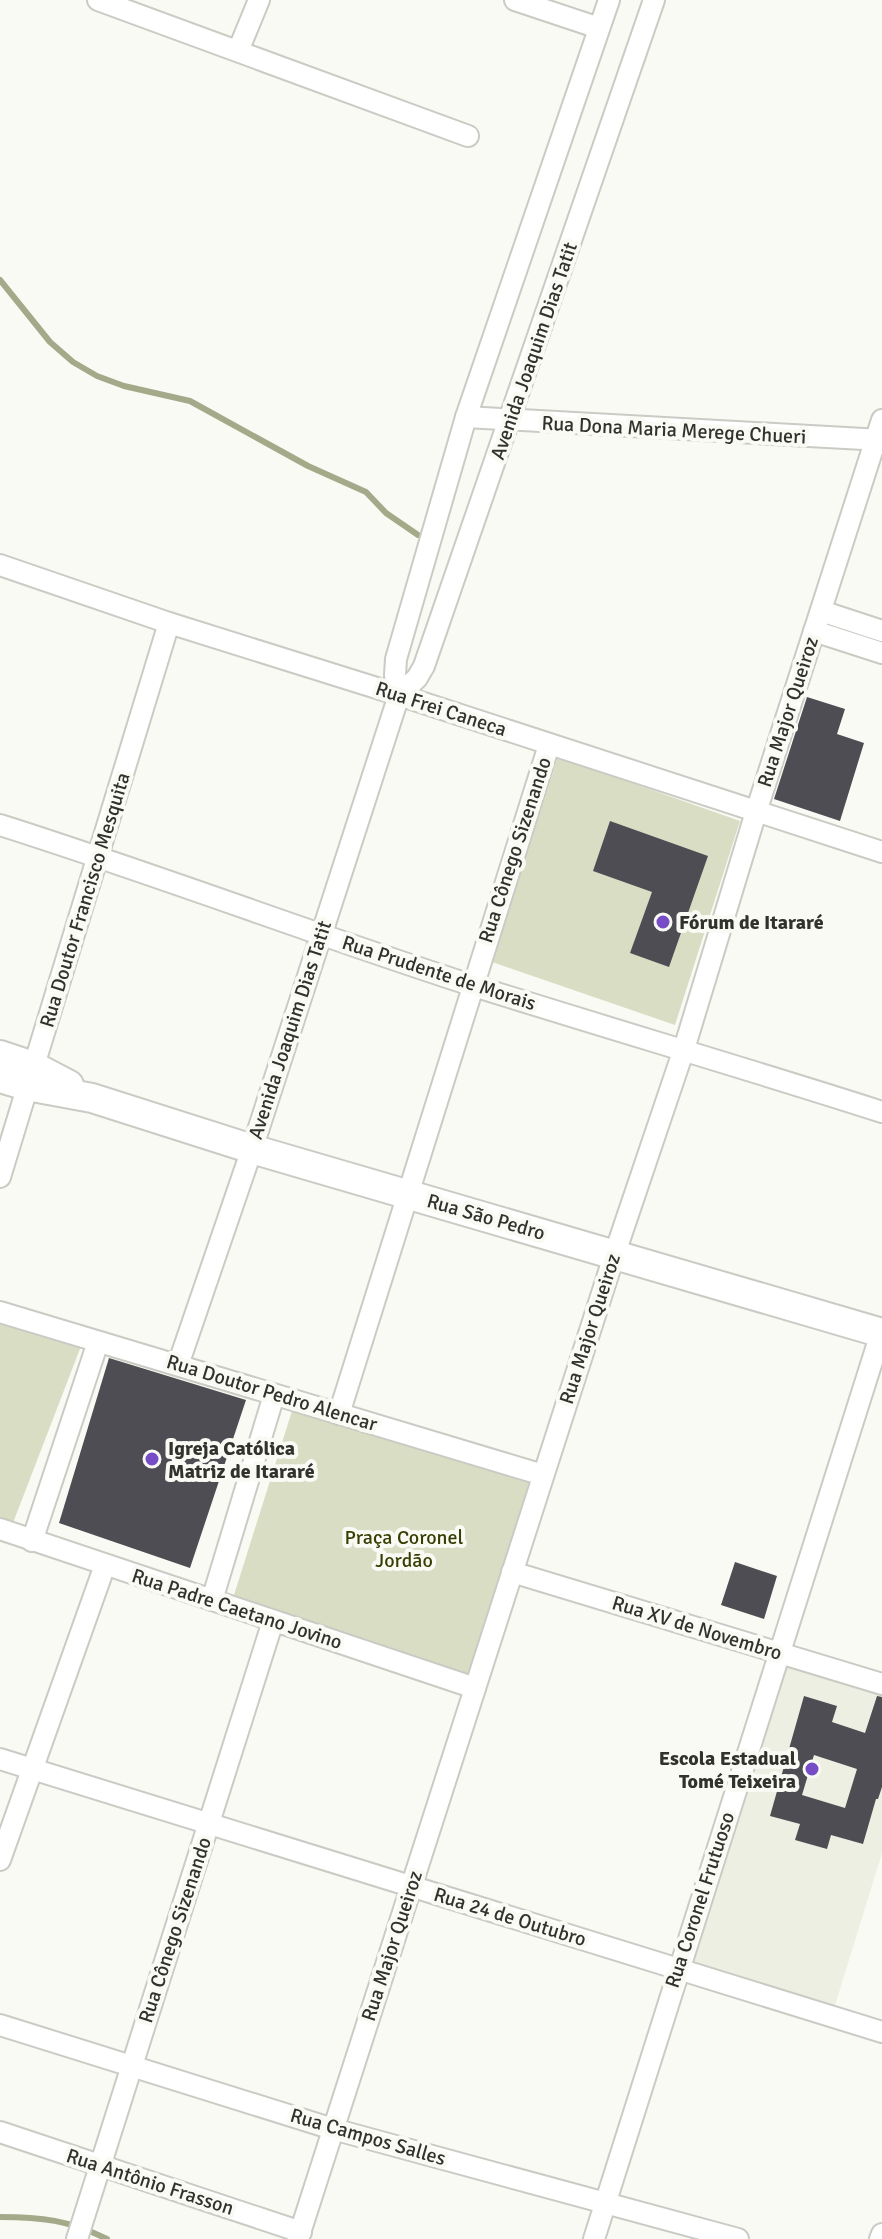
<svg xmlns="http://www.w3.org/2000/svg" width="882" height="2239" font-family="Signika,sans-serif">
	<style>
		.built { fill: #ecefe1 }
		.green { fill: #d8ddc4 }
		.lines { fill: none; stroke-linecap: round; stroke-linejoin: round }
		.stream { stroke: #a4aa89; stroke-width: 6 }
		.building { fill: #4e4d53; fill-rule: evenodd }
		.minor-casing { stroke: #cacbc4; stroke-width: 24 }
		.secondary-casing { stroke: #cacbc4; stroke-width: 32 }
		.minor { stroke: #fff; stroke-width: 20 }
		.secondary { stroke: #fff; stroke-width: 28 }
		.poi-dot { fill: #764dc6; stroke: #f9faf3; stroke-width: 3 }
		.labels { text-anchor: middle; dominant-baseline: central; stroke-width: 8; stroke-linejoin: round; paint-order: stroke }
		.street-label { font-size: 20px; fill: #31312e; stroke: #f9faf3 }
		.poi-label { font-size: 20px; font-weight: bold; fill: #31312e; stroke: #f9faf3; text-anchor: start }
		.park-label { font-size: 20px; fill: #383e03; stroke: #f9faf3 }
	</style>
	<rect width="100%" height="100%" fill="#f9faf3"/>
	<path class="built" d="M780 1653 882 1685V1853L832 2015 679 1970Z"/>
	<g class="green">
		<path d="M558 757 740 821 675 1025 492 962Z"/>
		<path d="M0 1317 83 1341 11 1528 0 1524Z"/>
		<path d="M292 1411 529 1482 469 1676 234 1595Z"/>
	</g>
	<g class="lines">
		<g class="stream">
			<path d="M0 280 50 342 73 362 97 376 124 386 190 401 308 466 366 492 386 513 418 535"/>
			<path d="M0 2217C41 2217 69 2220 107 2239"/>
		</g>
	</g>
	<g class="building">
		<path d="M807 697 845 709 837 734 864 743 840 821 774 799Z"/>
		<path d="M610 821 708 856 669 967 630 953 652 892 593 871Z"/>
		<path d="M109 1358 246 1400 190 1568 59 1523Z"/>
		<path d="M735 1562 777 1576 764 1619 721 1605Z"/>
		<path d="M804 1696 837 1706 832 1722 865 1733 877 1696 882 1697V1787L878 1799H876L863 1844 831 1835 827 1849 795 1840 800 1824 770 1816ZM814 1755 857 1769 845 1808 802 1795Z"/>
	</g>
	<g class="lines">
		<g class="minor-casing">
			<g id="minor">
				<path d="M98 0 468 136"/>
				<path d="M515 0 599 28"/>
				<path d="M238 51 259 0"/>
				<path d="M466 417 882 440"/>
				<path d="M0 565 169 623 399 695 882 852"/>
				<path d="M821 611 882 631"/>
				<path d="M814 631 882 653"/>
				<path d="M399 695 395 675 396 659 466 417 609 0"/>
				<path d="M0 825C158 875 313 934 471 985 607 1028 745 1068 882 1112"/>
				<path d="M0 1177 169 623"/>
				<path d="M0 1312 543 1475"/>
				<path d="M178 1365 252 1149 399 695 417 678 424 666 654 0"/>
				<path d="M339 1414 549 745"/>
				<path d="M0 1529 475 1688"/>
				<path d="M32 1541 98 1342"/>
				<path d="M512 1572 882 1684"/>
				<path d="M212 1600 274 1395"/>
				<path d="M0 1759 882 2032"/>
				<path d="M0 1860 105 1565"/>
				<path d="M0 2025 333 2129 738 2239"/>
				<path d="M0 2132 301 2232"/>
				<path d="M77 2239 273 1621"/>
				<path d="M298 2239 615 1253 684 1049 756 812 882 420"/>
				<path d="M594 2239 881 1333"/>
				<path d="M880 2239 882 2234"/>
			</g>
		</g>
		<g class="secondary-casing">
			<g id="secondary">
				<path d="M0 1055 33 1066 69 1085"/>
				<path d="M0 1078 27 1086 92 1098 252 1149 882 1333"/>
			</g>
		</g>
		<use href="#minor" class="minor"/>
		<use href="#secondary" class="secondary"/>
	</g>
	<g class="poi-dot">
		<circle cx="663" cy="922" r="8"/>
		<circle cx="152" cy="1459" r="8"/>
		<circle cx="812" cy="1769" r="8"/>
	</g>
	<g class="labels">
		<g class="street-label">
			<text transform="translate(534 351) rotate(-71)">Avenida Joaquim Dias Tatit</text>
			<text transform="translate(674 430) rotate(3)">Rua Dona Maria Merege Chueri</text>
			<text transform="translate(441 709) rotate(18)">Rua Frei Caneca</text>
			<text transform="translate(788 712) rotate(-72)">Rua Major Queiroz</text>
			<text transform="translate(515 850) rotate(-72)">Rua Cônego Sizenando</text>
			<text transform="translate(85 900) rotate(-73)">Rua Doutor Francisco Mesquita</text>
			<text transform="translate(439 973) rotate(18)">Rua Prudente de Morais</text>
			<text transform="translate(290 1030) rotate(-72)">Avenida Joaquim Dias Tatit</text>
			<text transform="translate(486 1217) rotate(16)">Rua São Pedro</text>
			<text transform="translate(590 1329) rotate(-72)">Rua Major Queiroz</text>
			<text transform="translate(272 1393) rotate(17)">Rua Doutor Pedro Alencar</text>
			<text transform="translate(237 1609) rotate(18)">Rua Padre Caetano Jovino</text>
			<text transform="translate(697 1628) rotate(17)">Rua XV de Novembro</text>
			<text transform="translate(700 1900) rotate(-72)">Rua Coronel Frutuoso</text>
			<text transform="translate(510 1917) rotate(17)">Rua 24 de Outubro</text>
			<text transform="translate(175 1930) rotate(-72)">Rua Cônego Sizenando</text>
			<text transform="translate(392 1946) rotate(-72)">Rua Major Queiroz</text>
			<text transform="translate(368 2137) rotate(16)">Rua Campos Salles</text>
			<text transform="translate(150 2182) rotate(18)">Rua Antônio Frasson</text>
		</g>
		<g class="poi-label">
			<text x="679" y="922">Fórum de Itararé</text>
			<text x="168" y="1448">Igreja Católica<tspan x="168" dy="23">Matriz de Itararé</tspan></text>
			<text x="796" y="1758" text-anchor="end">Escola Estadual<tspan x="796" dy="23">Tomé Teixeira</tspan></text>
		</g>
		<g class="park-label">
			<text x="404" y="1537">Praça Coronel<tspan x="404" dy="23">Jordão</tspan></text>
		</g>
	</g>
</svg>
